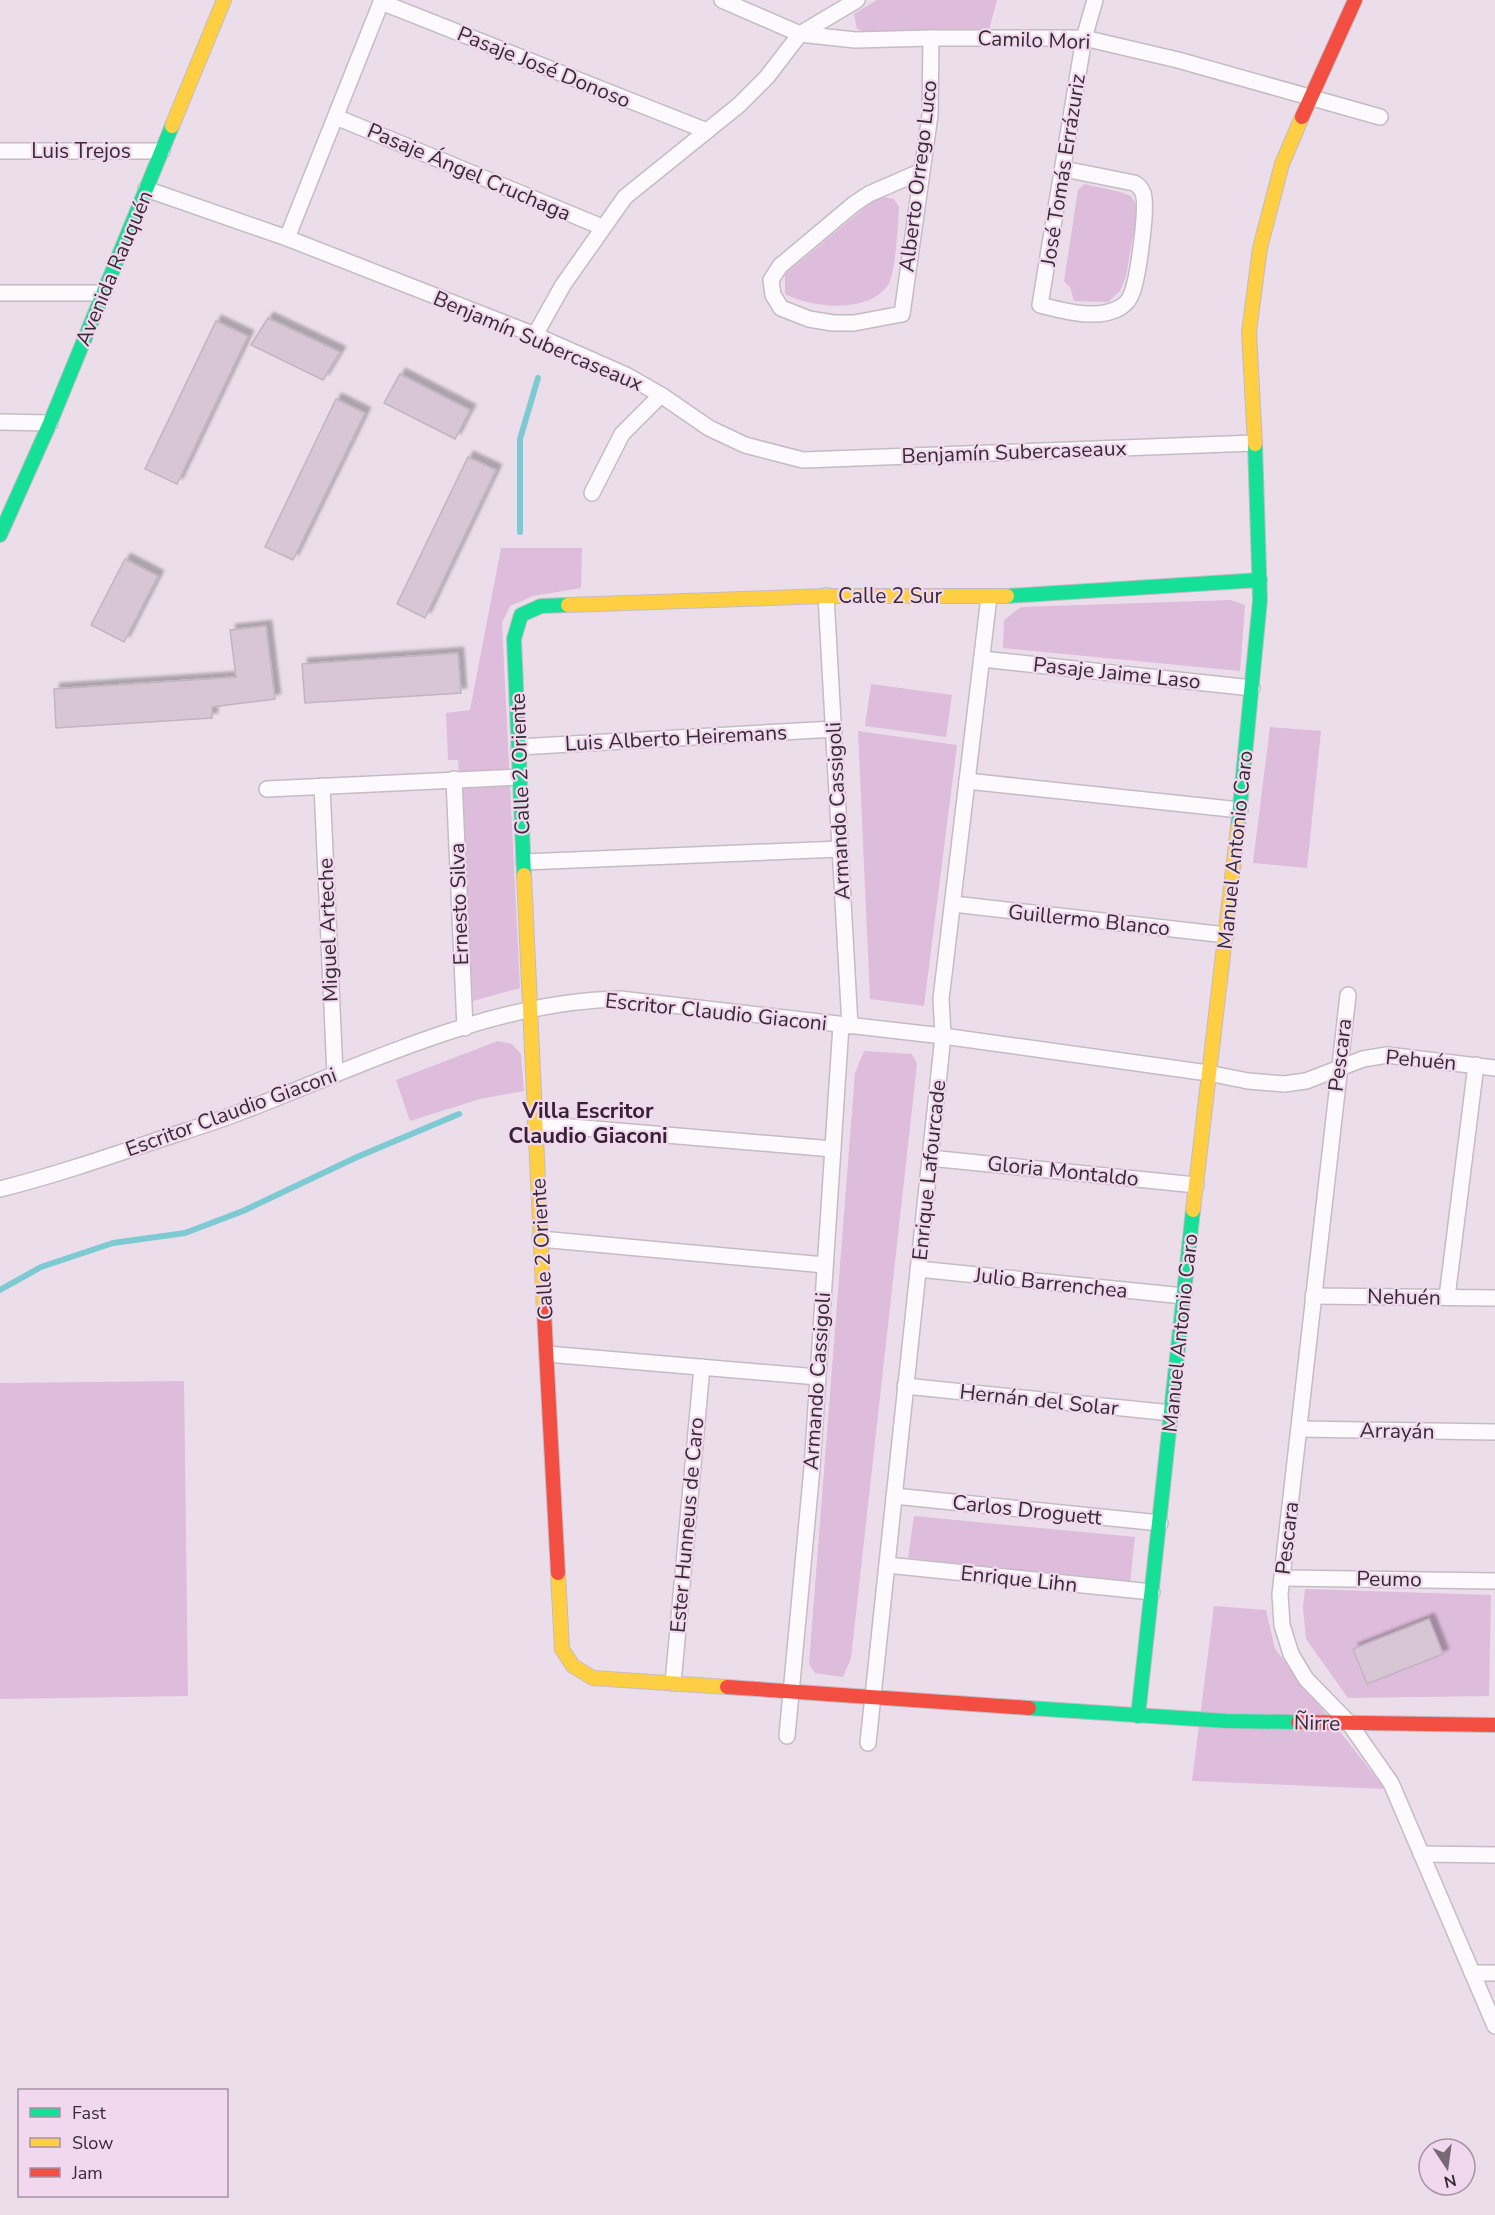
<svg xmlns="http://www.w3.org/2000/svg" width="1495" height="2215" font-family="'Nunito Sans',sans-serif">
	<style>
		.green { fill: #debcdb }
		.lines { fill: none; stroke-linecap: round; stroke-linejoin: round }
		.stream { stroke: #7dcad3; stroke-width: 6 }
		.building { fill: #d8c6d6; stroke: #c0b5bf; stroke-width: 1.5; filter: url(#shadow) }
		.street-casing { stroke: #c5bbc4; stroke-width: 18 }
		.fast-casing { stroke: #c5bbc4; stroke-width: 16 }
		.slow-casing { stroke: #c5bbc4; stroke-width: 16 }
		.jam-casing { stroke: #c5bbc4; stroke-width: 16 }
		.street { stroke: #fcfafc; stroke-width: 15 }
		.fast { stroke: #16e098; stroke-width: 14 }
		.slow { stroke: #ffcf43; stroke-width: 14 }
		.jam { stroke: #f24e42; stroke-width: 14 }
		.labels { text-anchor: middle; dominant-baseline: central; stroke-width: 4.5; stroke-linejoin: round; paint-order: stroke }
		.street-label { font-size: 21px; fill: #362c34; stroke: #f1d8ee }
		.neighbourhood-label { font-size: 22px; font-weight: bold; fill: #362234; stroke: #f1d8ee }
	</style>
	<defs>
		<filter id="shadow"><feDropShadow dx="5.5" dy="-5.5" stdDeviation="1.5" flood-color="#0004"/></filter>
	</defs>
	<rect width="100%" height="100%" fill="#ebdeea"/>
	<g class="green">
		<path d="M877 0H997L989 30 866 32 857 29 854 14Z"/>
		<path d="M1084 184 1120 192 1131 196 1138 208 1126 276 1120 291 1108 302 1074 301 1070 287 1064 281 1078 190Z"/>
		<path d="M879 196 894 199 899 207C898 223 896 273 888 285 868 314 812 308 785 294V274Z"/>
		<path d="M501 548H582L581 588 533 596 510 606 502 623 520 988 473 1001 458 760H448L446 713 470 710Z"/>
		<path d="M1231 600 1245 605 1240 671 1003 648 1004 620 1021 607Z"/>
		<path d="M871 684 952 695 946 737 865 726Z"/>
		<path d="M1270 727 1321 731 1307 868 1253 863Z"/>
		<path d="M858 731 957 745 924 1006 870 999Z"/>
		<path d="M498 1041 512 1044 521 1054 524 1091 480 1099 410 1121 396 1080Z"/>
		<path d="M864 1051 912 1054 917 1064 851 1658 843 1677 815 1673 809 1664 855 1073Z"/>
		<path d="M184 1381 188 1696 0 1699V1383Z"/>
		<path d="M914 1516 1135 1537 1130 1582 908 1558Z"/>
		<path d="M1305 1589 1491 1595 1489 1696 1348 1698 1306 1639 1303 1608Z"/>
		<path d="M1214 1606 1266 1610 1275 1649 1385 1789 1192 1781Z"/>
	</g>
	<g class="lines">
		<g class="stream">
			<path d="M520 532V439L538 378"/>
			<path d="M0 1290 41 1267 113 1243 185 1233 243 1211 357 1157 459 1114"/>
		</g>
	</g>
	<g class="building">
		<path d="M268 318 340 352 323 380 251 345Z"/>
		<path d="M216 321 248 336 177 484 145 469Z"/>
		<path d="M400 374 470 410 455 439 384 403Z"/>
		<path d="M336 399 365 413 293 560 265 547Z"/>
		<path d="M468 457 496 470 425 618 397 604Z"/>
		<path d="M125 559 158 576 124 642 91 625Z"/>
		<path d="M266 626 275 699 212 707V718L56 728 54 689 236 677 230 630Z"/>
		<path d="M458 653 461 693 305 703 302 664Z"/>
		<path d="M1429 1619 1443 1654 1367 1684 1353 1649Z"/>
	</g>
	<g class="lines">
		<g class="street-casing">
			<g id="street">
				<path d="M722 0 800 34 855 40 931 38H1084L1178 60 1380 117"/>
				<path d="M381 2 707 131"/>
				<path d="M336 117 602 227"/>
				<path d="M0 151H162"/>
				<path d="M1064 169 1134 183C1138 185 1141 187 1143 193 1148 207 1138 277 1132 293 1130 299 1127 303 1121 307 1098 321 1064 311 1040 305L1084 38 1095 0"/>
				<path d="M922 171 869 194 854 204 780 266 771 280 773 295 781 308 809 319 833 323H854L902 314 930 115 931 38"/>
				<path d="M146 189 287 238 535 335 626 375 661 395 709 428 745 445 803 460 1254 443"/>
				<path d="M287 238 382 0"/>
				<path d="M0 293H103"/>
				<path d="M535 335 563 285 625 197 739 105 767 77 800 34 857 0"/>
				<path d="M0 422 50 423"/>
				<path d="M592 493 622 434 661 395"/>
				<path d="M826 596 850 1026"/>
				<path d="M982 659 1252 688"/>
				<path d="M519 747 834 729"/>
				<path d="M454 779 465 1028"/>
				<path d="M967 781 1240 810"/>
				<path d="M322 786 335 1074"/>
				<path d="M267 789 520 777"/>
				<path d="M524 862 840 849"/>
				<path d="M953 904 1226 935"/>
				<path d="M1348 995 1280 1594 1282 1625 1291 1654 1306 1679 1349 1723 1391 1783 1495 2026"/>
				<path d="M536 1124 833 1149"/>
				<path d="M930 1158 1196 1185"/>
				<path d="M0 1189C52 1176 102 1159 152 1142 182 1132 213 1123 243 1111 362 1066 490 1001 620 999L943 1036 1208 1073 1248 1081 1284 1084 1306 1081 1363 1059 1387 1055 1495 1068"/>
				<path d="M540 1239 825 1265"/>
				<path d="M918 1269 1184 1296"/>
				<path d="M1313 1296 1495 1298"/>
				<path d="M1447 1297 1476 1065"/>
				<path d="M547 1354 818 1377"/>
				<path d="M905 1386 1172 1413"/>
				<path d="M1299 1429 1495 1432"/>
				<path d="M894 1496 1160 1523"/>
				<path d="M887 1565 1152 1592"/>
				<path d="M1282 1578 1495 1581"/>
				<path d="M673 1683 702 1367"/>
				<path d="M787 1736 812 1468 841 1025"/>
				<path d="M868 1743 943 1036 941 999 989 597"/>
				<path d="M1421 1854 1495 1855"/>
				<path d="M1472 1973H1495"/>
			</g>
		</g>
		<g class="fast-casing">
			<g id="fast">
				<path d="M0 535 50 423 172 126"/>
				<path d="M1007 596 1260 580"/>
				<path d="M1238 827 1260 600 1255 444"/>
				<path d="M524 875 514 639 521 615 541 606 568 605"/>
				<path d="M1029 1708 1227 1721 1298 1722"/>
				<path d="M1138 1716 1193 1210"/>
			</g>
		</g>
		<g class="slow-casing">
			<g id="slow">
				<path d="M172 126 224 0"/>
				<path d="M1255 444 1249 332 1260 248 1282 164 1302 117"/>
				<path d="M568 605 826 596H1007"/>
				<path d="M524 875 544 1312"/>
				<path d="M1193 1210 1238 827"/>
				<path d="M558 1573 562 1649 573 1666 593 1678 727 1687"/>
			</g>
		</g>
		<g class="jam-casing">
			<g id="jam">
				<path d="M1302 117 1355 0"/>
				<path d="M544 1312 558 1573"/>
				<path d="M727 1687 1029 1708"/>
				<path d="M1298 1722 1495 1725"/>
			</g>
		</g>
		<use href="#street" class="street"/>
		<use href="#fast" class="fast"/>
		<use href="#slow" class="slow"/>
		<use href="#jam" class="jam"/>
	</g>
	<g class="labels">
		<g class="street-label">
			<text transform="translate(1034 40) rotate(2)">Camilo Mori</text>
			<text transform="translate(544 67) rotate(22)">Pasaje José Donoso</text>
			<text x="81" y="151">Luis Trejos</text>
			<text transform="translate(1063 170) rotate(-81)">José Tomás Errázuriz</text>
			<text transform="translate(469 172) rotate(23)">Pasaje Ángel Cruchaga</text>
			<text transform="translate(918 176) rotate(-83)">Alberto Orrego Luco</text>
			<text transform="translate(114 268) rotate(-67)">Avenida Rauquén</text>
			<text transform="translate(538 341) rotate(23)">Benjamín Subercaseaux</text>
			<text transform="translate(1014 452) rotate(-2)">Benjamín Subercaseaux</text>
			<text x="890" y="596">Calle 2 Sur</text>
			<text transform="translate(1117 673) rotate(6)">Pasaje Jaime Laso</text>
			<text transform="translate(676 738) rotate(-3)">Luis Alberto Heiremans</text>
			<text transform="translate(520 764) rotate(-92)">Calle 2 Oriente</text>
			<text transform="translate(838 811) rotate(-93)">Armando Cassigoli</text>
			<text transform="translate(1235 850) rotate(-84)">Manuel Antonio Caro</text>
			<text transform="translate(459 904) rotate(-92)">Ernesto Silva</text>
			<text transform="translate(1089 920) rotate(6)">Guillermo Blanco</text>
			<text transform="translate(328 930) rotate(-92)">Miguel Arteche</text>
			<text transform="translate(716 1012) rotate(6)">Escritor Claudio Giaconi</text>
			<text transform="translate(1340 1055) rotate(-83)">Pescara</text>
			<text transform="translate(1421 1060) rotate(5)">Pehuén</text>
			<text transform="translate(231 1112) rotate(-20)">Escritor Claudio Giaconi</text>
			<text transform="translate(929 1170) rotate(-84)">Enrique Lafourcade</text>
			<text transform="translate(1063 1171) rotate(6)">Gloria Montaldo</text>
			<text transform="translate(542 1249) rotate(-93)">Calle 2 Oriente</text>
			<text transform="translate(1051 1283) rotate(6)">Julio Barrenchea</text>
			<text transform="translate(1404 1297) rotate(1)">Nehuén</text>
			<text transform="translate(1180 1333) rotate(-84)">Manuel Antonio Caro</text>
			<text transform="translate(817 1381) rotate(-86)">Armando Cassigoli</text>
			<text transform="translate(1039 1400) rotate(6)">Hernán del Solar</text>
			<text transform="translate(1397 1431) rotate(1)">Arrayán</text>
			<text transform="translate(1027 1510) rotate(6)">Carlos Droguett</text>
			<text transform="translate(687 1525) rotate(-85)">Ester Hunneus de Caro</text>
			<text transform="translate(1287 1538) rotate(-83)">Pescara</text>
			<text transform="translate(1019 1579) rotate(6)">Enrique Lihn</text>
			<text transform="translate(1389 1579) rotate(1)">Peumo</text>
			<text transform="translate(1317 1723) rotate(1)">Ñirre</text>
		</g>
		<g class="neighbourhood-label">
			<text x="588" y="1111">Villa Escritor<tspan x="588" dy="25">Claudio Giaconi</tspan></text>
		</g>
	</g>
	<rect x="18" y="2089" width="210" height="108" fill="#f1d8ee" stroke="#a693a4" stroke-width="1.5"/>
	<rect x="30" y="2108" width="30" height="9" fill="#16e098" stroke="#a693a4" stroke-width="1.5"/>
	<text x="72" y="2119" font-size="18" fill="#362c34">Fast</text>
	<rect x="30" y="2138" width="30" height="9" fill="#ffcf43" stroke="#a693a4" stroke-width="1.5"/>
	<text x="72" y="2149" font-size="18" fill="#362c34">Slow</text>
	<rect x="30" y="2168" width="30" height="9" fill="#f24e42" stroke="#a693a4" stroke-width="1.5"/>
	<text x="72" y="2179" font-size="18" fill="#362c34">Jam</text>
	<g transform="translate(1447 2167) rotate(167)"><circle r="28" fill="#f1d8ee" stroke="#a693a4" stroke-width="1.5"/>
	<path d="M0-4.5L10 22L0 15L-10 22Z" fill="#756a74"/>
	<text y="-9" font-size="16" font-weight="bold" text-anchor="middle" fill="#362c34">N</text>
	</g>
</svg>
